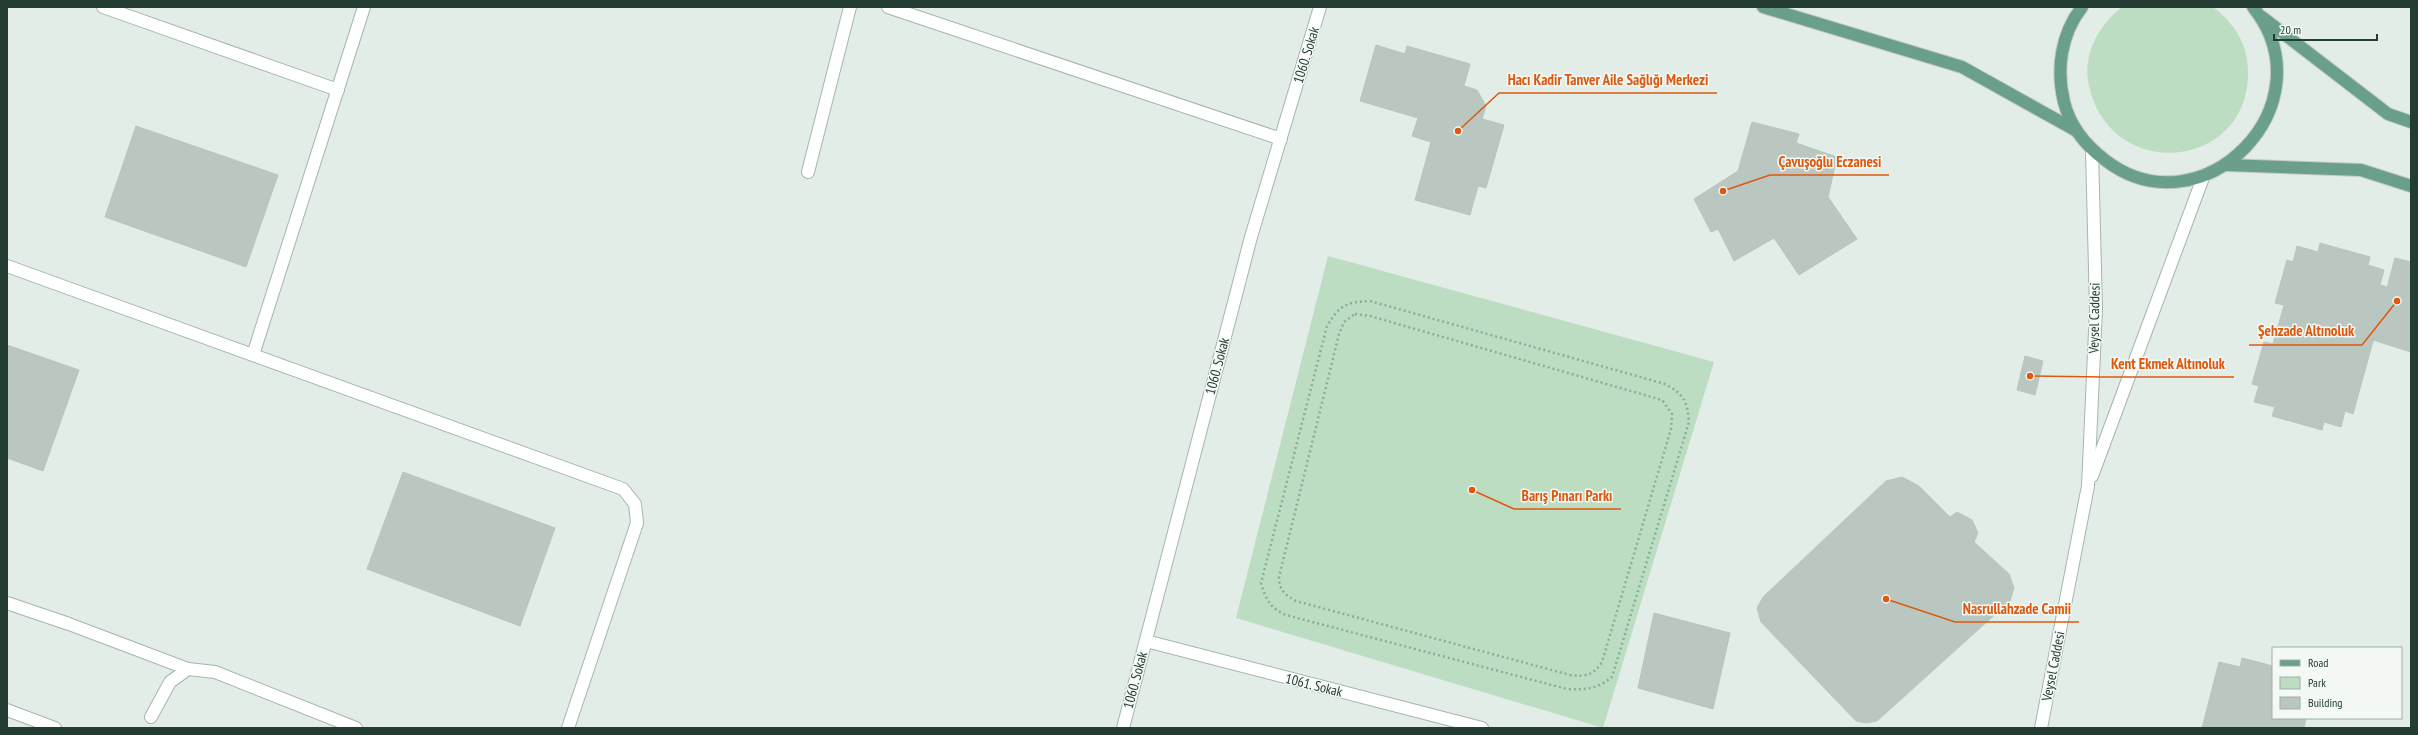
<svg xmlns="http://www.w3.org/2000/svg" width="2418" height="735" font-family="'PT Sans Narrow',sans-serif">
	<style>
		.green { fill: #bdddc2 }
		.building { fill: #b9c7c0; stroke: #b6c6bd }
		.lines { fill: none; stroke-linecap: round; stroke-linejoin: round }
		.minor-casing { stroke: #a6b5ad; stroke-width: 14 }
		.major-casing { stroke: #c2c9c6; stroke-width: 14 }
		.path { stroke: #85af9c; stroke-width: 2.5; stroke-dasharray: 2 3; stroke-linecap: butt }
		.minor { stroke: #fff; stroke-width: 12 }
		.major { stroke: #6aa08b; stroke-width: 12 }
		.labels { text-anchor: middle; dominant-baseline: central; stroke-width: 3; stroke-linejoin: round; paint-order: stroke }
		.street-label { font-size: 14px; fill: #243d33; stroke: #f4f9f6 }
		.leader { fill: none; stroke: #de580e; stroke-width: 1.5 }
		.callout-dot { fill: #de580e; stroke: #f4f9f6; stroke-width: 1.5 }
		.callout-label { font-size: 15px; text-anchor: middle; font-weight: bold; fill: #de580e; stroke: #f4f9f6; stroke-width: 3; stroke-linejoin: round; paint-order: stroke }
	</style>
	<rect width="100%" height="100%" fill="#e3ede7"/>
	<g class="green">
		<path d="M2122 7H2213C2234 23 2248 44 2248 71 2250 170 2111 184 2089 86 2082 55 2098 26 2122 7Z"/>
		<path d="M1328 256 1714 362 1603 728 1236 618Z"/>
	</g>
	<g class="building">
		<path d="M1376 45 1405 54 1407 46 1470 64 1464 86 1477 90 1486 106 1482 119 1504 125 1486 188 1478 186 1470 215 1415 200 1431 142 1412 136 1418 118 1360 101Z"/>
		<path d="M1752 122 1799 134 1796 143 1837 157 1828 197 1857 239 1799 275 1774 238 1734 261 1718 229 1711 232 1694 199 1738 171Z"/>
		<path d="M136 126 278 175 246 267 105 217Z"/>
		<path d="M2320 243 2370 257 2368 265 2384 270 2380 285 2388 287 2353 414 2345 411 2341 427 2324 422 2322 430 2272 416 2275 407 2254 402 2259 386 2252 384 2264 342 2273 344 2284 305 2275 303 2287 260 2293 262 2297 246 2318 252Z"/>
		<path d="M2395 258 2411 262V352L2373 340Z"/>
		<path d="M7 345 79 370 43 471 7 458Z"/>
		<path d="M2025 356 2043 361 2035 395 2017 390Z"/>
		<path d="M403 472 555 528 520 626 367 569Z"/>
		<path d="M1902 477 1919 486 1950 517 1957 512 1972 520 1978 533 1974 542 2009 574 2014 588 2010 601 1877 721 1866 723 1856 721 1761 622 1757 608 1763 597 1886 481Z"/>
		<path d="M1654 613 1730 633 1713 709 1638 688Z"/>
		<path d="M2242 658 2273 666V718H2306L2304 728H2202L2219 662 2240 667Z"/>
	</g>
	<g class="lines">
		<g class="minor-casing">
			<g id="minor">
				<path d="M103 7 338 90"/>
				<path d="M888 7 1281 139"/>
				<path d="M808 172 850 7"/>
				<path d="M7 266 623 489 635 504 637 523 568 728"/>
				<path d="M253 355 364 7"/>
				<path d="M2092 476 2204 175"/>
				<path d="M7 603 69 624 188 669"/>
				<path d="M1146 641 1482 728"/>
				<path d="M7 710 55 728"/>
				<path d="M151 717 170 682 188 669 215 672 356 728"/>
				<path d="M1123 728 1251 237 1320 7"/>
				<path d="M2041 728 2088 486 2096 309 2092 150"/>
			</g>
		</g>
		<g class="major-casing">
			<g id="major">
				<path d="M1763 7 1962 67 2075 130"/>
				<path d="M2082 7C2061 34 2056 69 2064 102 2070 126 2085 145 2105 160 2202 235 2331 104 2253 7"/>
				<path d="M2262 17 2388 114 2411 122"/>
				<path d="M2226 165 2361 170 2411 186"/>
			</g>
		</g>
		<g class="path">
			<path d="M1370 301 1665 384C1684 394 1687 401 1689 422L1612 677C1597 689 1586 690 1567 689L1286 615C1270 608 1266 600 1261 583L1327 326C1340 305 1346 302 1370 301Z"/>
			<path d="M1355 314 1370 316 1662 400 1672 414 1671 429 1602 662C1594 675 1585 677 1570 675L1296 601C1285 595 1279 590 1279 577L1339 334 1344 322Z"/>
		</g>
		<use href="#minor" class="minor"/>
		<use href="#major" class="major"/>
	</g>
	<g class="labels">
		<g class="street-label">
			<text transform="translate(1306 55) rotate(-73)">1060. Sokak</text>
			<text transform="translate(2094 318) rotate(-89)">Veysel Caddesi</text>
			<text transform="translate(1217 366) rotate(-75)">1060. Sokak</text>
			<text transform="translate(2053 666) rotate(-79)">Veysel Caddesi</text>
			<text transform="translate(1135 680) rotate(-75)">1060. Sokak</text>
			<text transform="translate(1314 685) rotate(14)">1061. Sokak</text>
		</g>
	</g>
	<path class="leader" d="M1458 131L1499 93H1717M1723 191L1770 175H1889M2397 301L2362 345H2249M2030 376L2103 377H2234M1472 490L1514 509H1621M1886 599L1955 622H2079"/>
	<g class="callout-dot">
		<circle cx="1458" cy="131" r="4"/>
		<circle cx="1723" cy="191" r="4"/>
		<circle cx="2397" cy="301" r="4"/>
		<circle cx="2030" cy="376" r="4"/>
		<circle cx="1472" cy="490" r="4"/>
		<circle cx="1886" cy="599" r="4"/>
	</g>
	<g class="callout-label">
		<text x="1608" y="85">Hacı Kadir Tanver Aile Sağlığı Merkezi</text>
		<text x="1830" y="167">Çavuşoğlu Eczanesi</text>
		<text x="2306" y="336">Şehzade Altınoluk</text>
		<text x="2168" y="369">Kent Ekmek Altınoluk</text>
		<text x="1567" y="501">Barış Pınarı Parkı</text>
		<text x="2017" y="614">Nasrullahzade Camii</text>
	</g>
	<rect width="2418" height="735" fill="none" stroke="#243d33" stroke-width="16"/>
	<rect x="2272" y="647" width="130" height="72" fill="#f4f9f6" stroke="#a1aea8"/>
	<rect x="2280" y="660" width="20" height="6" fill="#6aa08b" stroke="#a1aea8"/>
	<text x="2308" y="667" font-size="12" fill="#243d33">Road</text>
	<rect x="2280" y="677" width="20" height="12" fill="#bdddc2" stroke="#a1aea8"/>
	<text x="2308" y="687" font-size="12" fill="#243d33">Park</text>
	<rect x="2280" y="697" width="20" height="12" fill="#b9c7c0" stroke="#a1aea8"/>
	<text x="2308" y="707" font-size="12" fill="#243d33">Building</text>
	<path d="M2274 34v6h103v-6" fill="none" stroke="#243d33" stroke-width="2"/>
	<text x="2280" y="34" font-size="12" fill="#243d33" stroke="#f4f9f6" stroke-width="3" paint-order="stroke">20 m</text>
</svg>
